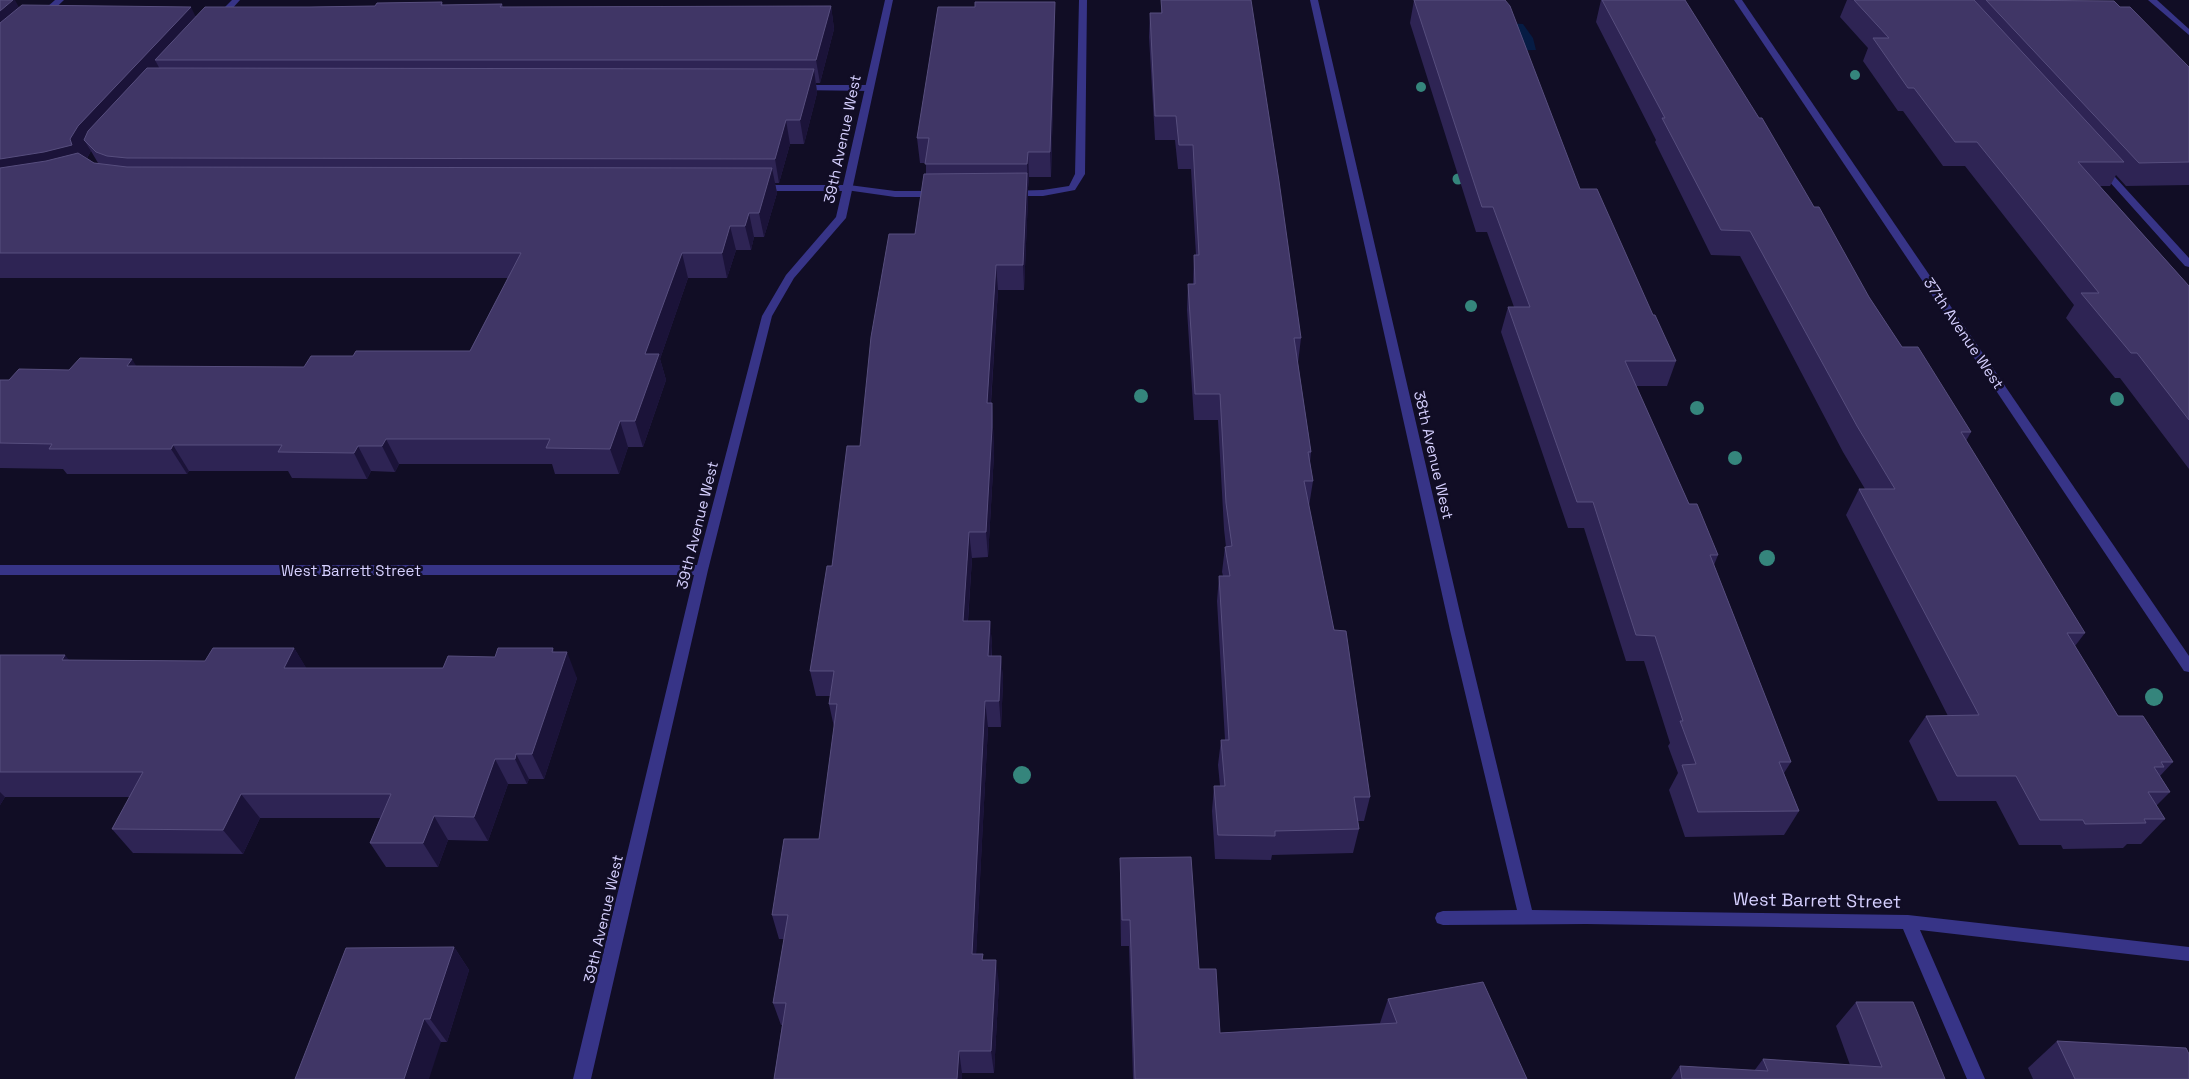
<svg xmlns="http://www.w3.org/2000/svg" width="2189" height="1079" font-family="'Space Grotesk',sans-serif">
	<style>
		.water { fill: #061c44 }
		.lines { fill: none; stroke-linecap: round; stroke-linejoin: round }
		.lane { fill: #373487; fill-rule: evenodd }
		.street { fill: #373487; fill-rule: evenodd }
		.tree { fill: #35857c }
		.wall { fill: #2e2454; fill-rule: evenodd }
		.shaded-wall { fill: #1b1339 }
		.building { fill: #403666; stroke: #574e7e }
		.labels { text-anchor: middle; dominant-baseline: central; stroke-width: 5; stroke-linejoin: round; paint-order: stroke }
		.street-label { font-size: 15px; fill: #d6d0ff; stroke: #110d25 }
		.near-street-label { font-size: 18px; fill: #d6d0ff; stroke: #110d25 }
	</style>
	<rect width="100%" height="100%" fill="#110d25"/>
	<path class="water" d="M1504 23 1523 24 1533 38 1536 50 1500 51Z"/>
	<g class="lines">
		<g class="lane">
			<path d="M55 0H64L44 19H38V15Z"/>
			<path d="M1079 0H1087L1085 174 1075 190 1043 196H1009V192L1012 191 1043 190 1069 186 1075 174Z"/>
			<path d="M800 85H870L874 88 870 91 797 90V86Z"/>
			<path d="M2102 165 2105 166 2189 258V267L2185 266 2099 170 2097 168Z"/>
			<path d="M849 185 895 191H937L942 194 937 197H895L846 190 844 188Z"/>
		</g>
		<g class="street">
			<path d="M232 0H240L222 20H216V16Z"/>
			<path d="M885 0H893L846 218 794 278 772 316 708 570 591 1079H573L694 575H0V565H697L762 316 786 275 836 217 842 191H759L754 188 759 185H843Z"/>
			<path d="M1310 0H1318L1464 630 1532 910 1908 915 2189 947V961L1920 930 1985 1079H1967L1903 929 1586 924 1443 925 1437 923 1435 918 1437 913 1443 911 1517 910 1450 630Z"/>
			<path d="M1734 0H1742L2189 656V672L2184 671Z"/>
			<path d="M2148 0H2157L2189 29V35Z"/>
		</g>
	</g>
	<g class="tree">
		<circle cx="1855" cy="75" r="5"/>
		<circle cx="1421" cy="87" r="5"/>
		<circle cx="1458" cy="179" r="5.5"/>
		<circle cx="1471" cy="306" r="6"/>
		<circle cx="1141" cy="396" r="7"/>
		<circle cx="2117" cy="399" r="7"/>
		<circle cx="1697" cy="408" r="7"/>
		<circle cx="1735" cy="458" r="7"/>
		<circle cx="1767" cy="558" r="8"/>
		<circle cx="2154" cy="697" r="9"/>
		<circle cx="1022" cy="775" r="9"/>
	</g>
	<g class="wall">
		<path d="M0 0 19 8 196 16 310 7 375 6 442 2 443 5 502 4 503 7 831 6 834 29 820 83H816L817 93 804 144H790L779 183H775L777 193 764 237H754L751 250H736L727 278H688L660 359 666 380 643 447H628L619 474H555L552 464H399L395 472 371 471 367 479 292 478 288 471H189L187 474H67L63 469 0 468V380H9L69 370 137 366 304 367 353 356 470 351 508 278H0ZM91 151 98 163H94L87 158Z"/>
		<path d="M1161 0 1301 338 1298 363 1311 452 1310 462 1313 481 1309 506 1334 630 1370 797 1364 821H1358L1359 829 1353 853 1272 855 1271 860 1215 859 1212 811 1214 786H1220L1218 765 1221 740H1225L1217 601 1219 576H1223L1222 572 1225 547H1226L1224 529 1218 420H1194L1187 310 1188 284H1193L1194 255H1196L1191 169H1178L1175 140H1155L1149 37 1150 13H1161Z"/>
		<path d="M1414 0 1580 189 1653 315 1676 361 1667 386H1636L1689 504 1718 555 1714 565 1791 762 1784 773 1799 811 1784 835 1685 837 1669 790 1678 773 1668 746 1670 743 1644 661H1626L1584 528H1568L1501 332 1508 307H1514L1487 232H1476L1410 23Z"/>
		<path d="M1601 0H1685L1869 297 1902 347 1971 432 1966 441 2085 633 2075 646 2118 716 2173 762 2160 776 2170 792 2156 806 2165 819 2141 844H2127L2123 848 2063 849 2061 845H2019L1996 801H1938L1909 741 1926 716H1948L1846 515 1859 489H1865L1843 452 1740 256 1711 255 1655 142 1656 140 1596 22Z"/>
		<path d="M1847 0 1975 1V0H2065L2120 7 2189 67V185L2126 186 2116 175 2110 186H2100L2189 286V469L2120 378H2115L2066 318 2074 305 1965 166H1943L1903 111H1898L1863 61 1868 48 1840 17Z"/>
		<path d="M1055 25 1051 177H1029L1028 188V198L1024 290H998L991 403H992L993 428 994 454 988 557 972 558 968 621H990L992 646V656H1001L1003 681 1001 727H988L976 954 983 960 999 983 994 1073H962V1079H774L782 1025H781L773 1003 784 939H779L772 915 819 839 834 727 829 704 830 696H816L810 671 832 566 860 446 915 234 926 174V163H920L917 138Z"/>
		<path d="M294 648 306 668H443L495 657 554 652 577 678 544 779H529L527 784H508L488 841 448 840 438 867H386L370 843 380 818H260L243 854 133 853 112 829 130 797H5L0 805V655L69 660 205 661Z"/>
		<path d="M1120 858 1199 969 1220 1033 1380 1023 1388 999 1527 1079H1133L1129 946H1121L1120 885Z"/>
		<path d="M454 947 469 970 447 1042H441L295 1079Z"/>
		<path d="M1856 1002 1945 1079H1671L1680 1066 1754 1071 1763 1059 1850 1065 1836 1026Z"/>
		<path d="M2057 1041 2189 1079H2033L2028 1068Z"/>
	</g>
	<g class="shaded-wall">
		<path d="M13 0H15L27 22 0 46V11Z"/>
		<path d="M1055 2V25L1051 177 1050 152Z"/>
		<path d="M831 6 834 29 820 83 816 60Z"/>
		<path d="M191 7 202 30 155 60 162 73 84 140 91 151 84 163 0 186V159L70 139 78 126Z"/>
		<path d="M814 69 817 93 804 144 800 120Z"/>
		<path d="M786 120 790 144 779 183 775 159Z"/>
		<path d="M1028 152 1029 177 1028 188 1027 164Z"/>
		<path d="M772 168 777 193 764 237 759 213Z"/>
		<path d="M1027 173 1028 198 1024 290 1023 265Z"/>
		<path d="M749 213 754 237 751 250 745 226Z"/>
		<path d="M730 226 736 250 727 278 722 253Z"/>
		<path d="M682 253 688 278 660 359 666 380 643 447 635 421 645 354Z"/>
		<path d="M996 265 998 290 989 428 987 403Z"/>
		<path d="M132 359 148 385 127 366Z"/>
		<path d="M992 403 993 428 994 454 988 557 986 532Z"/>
		<path d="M620 421 628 447 619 474 610 449Z"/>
		<path d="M386 439 399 464 395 472 382 446Z"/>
		<path d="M173 445 189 471 187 474 171 449Z"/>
		<path d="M358 446 371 471 367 479 354 453Z"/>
		<path d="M969 532 972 558 966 646 963 621Z"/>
		<path d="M990 621 992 646 990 681 988 656Z"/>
		<path d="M294 648 310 674 284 668Z"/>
		<path d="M553 648 561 668 567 652 577 678 544 779 532 754Z"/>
		<path d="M65 655 86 680 62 660Z"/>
		<path d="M1001 656 1003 681 1001 727 999 701Z"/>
		<path d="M985 701 988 727 975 976 972 954Z"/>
		<path d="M516 754 529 779 527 784 515 759Z"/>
		<path d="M495 759 508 784 488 841 474 817Z"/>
		<path d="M0 792 5 797 0 805Z"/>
		<path d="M241 794 260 818 243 854 223 830Z"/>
		<path d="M434 816 448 840 438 867 423 843Z"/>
		<path d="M454 947 469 970 447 1042 430 1019Z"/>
		<path d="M996 960 999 983 994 1073 991 1051Z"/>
		<path d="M424 1019 441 1042 429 1079H404Z"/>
		<path d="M959 1051 962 1073V1079H957Z"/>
	</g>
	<g class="building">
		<path d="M0 0H13L0 11Z"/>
		<path d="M1161 0H1251L1279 181 1301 338H1294L1311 452H1308L1313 481H1304L1334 630 1346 631 1370 797H1354L1359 829 1275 831V836L1218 835 1214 786H1225L1221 740H1229L1219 576H1230L1225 547 1232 546 1226 503 1220 394H1195L1188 284H1195L1194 255H1199L1193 145H1179L1176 116H1155L1150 13H1162Z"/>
		<path d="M1414 0H1505L1510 6 1580 189H1597L1653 315H1655L1676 361H1625L1689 504H1697L1718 555H1710L1791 762H1779L1799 811 1698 812 1682 765 1696 764 1680 721H1683L1655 636 1636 635 1593 502H1577L1508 307H1530L1493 207H1482Z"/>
		<path d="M1602 0H1685L1759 118H1762L1814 207H1819L1869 297 1902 347H1918L1971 432H1961L2085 633H2067L2118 716H2143L2173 762H2161L2164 767H2154L2170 792H2148L2165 819H2144L2146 823 2085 824 2083 820H2040L2016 776H1957L1926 716 1979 715 1859 489H1895L1857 426 1750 231 1721 230 1662 118H1665Z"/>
		<path d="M1854 0H1974L2124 162H2078L2189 286V420L2137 353H2131L2081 293H2099L1977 142H1955L1914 88H1908L1873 38H1889Z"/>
		<path d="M1986 0 2114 1 2120 7H2130L2189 67V162L2139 163Z"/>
		<path d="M442 2 441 5 502 4 500 7 831 6 816 60H155L205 7H310L375 6 377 3Z"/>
		<path d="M975 2H1055L1050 152H1028L1027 164H925L929 138H917L938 7H975Z"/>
		<path d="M22 5 191 7 78 126 70 139 72 145 44 152 0 159V23Z"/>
		<path d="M147 68 814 69 800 120H786L775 159 127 158 107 156 96 152 84 140 88 131Z"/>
		<path d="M78 153 94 163 127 167 772 168 759 213H749L745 226H730L722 253H682L645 354H659L635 421H620L610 449 546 448 550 439H386L382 446H358L354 453 278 452 282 445H173L171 449H49L52 444 0 443V380H9L19 369 69 370 80 358 132 359 127 366 304 367 311 356H353L356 351H470L521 253H0V168L46 161Z"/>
		<path d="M1027 173 1023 265H996L987 403H992V428L986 532H969L963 621H990L988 656H1001L999 701H985L972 954H983L982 960H996L991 1051H959L957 1079H774L786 1003H773L788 915H772L784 839H819L837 704H829L834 671H810L827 566H832L847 446H860L871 337 889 234H915L924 174Z"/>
		<path d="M213 648H294L284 668H443L448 656 495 657 498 648H553L552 652H567L532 754H516L515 759H495L474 817 434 816 423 843H370L391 794H241L223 830 112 829 143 772H0V655H65L62 660 205 661Z"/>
		<path d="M1191 857 1199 969H1216L1220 1033 1397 1023 1388 999 1483 982 1527 1079H1135L1130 920H1122L1120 858Z"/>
		<path d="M454 947 430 1019H424L404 1079H295L346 948Z"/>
		<path d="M1856 1002H1913L1945 1079H1682L1680 1066 1768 1071 1763 1059 1882 1067Z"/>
		<path d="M2057 1041 2186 1048 2189 1054V1079H2075Z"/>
	</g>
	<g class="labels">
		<g class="street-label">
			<text transform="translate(842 139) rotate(-78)">39th Avenue West</text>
			<text transform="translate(1964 333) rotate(56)">37th Avenue West</text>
			<text transform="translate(1434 455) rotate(77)">38th Avenue West</text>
			<text transform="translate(697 525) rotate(-76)">39th Avenue West</text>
			<text x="351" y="570">West Barrett Street</text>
			<text transform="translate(603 919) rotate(-77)">39th Avenue West</text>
		</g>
		<g class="near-street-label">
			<text transform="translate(1817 900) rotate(1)">West Barrett Street</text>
		</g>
	</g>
</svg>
